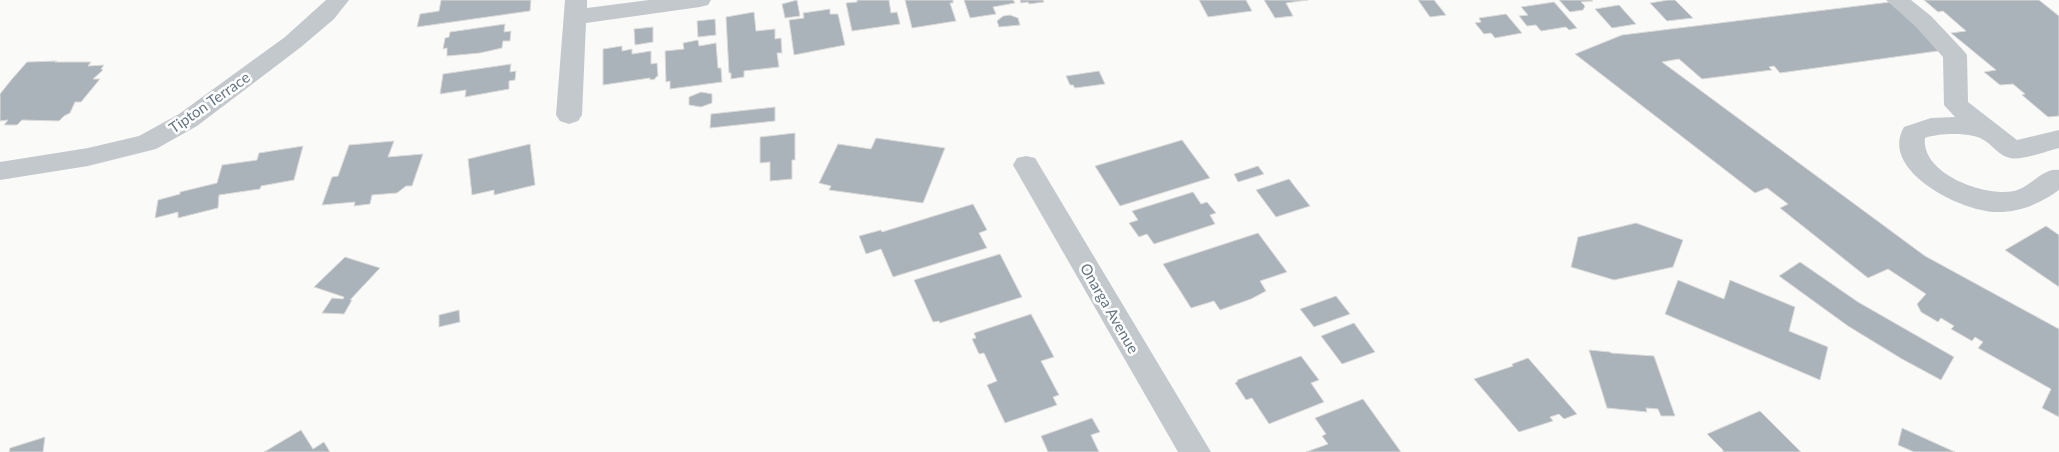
<svg xmlns="http://www.w3.org/2000/svg" width="2059" height="452" font-family="Lato,sans-serif">
	<style>
		.building { fill: #aab3b9; stroke: #dcdcda }
		.lines { fill: none; stroke-linecap: round; stroke-linejoin: round }
		.minor { fill: #c3c8cc; fill-rule: evenodd }
		.labels { text-anchor: middle; dominant-baseline: central; stroke-width: 5; stroke-linejoin: round; paint-order: stroke }
		.street-label { font-size: 15px; fill: #657683; stroke: #fff }
	</style>
	<rect width="100%" height="100%" fill="#fafaf8"/>
	<g class="building">
		<path d="M441 0H531L530 11 417 27 420 14 439 11Z"/>
		<path d="M797 0 800 16 785 18 782 4Z"/>
		<path d="M857 0H889L891 13 897 12 900 24 852 31 846 3 857 2Z"/>
		<path d="M905 0H953V3H950L956 21 912 28Z"/>
		<path d="M964 0H1013L1015 3 993 7 996 14 970 18Z"/>
		<path d="M1020 0H1043L1044 2 1029 4 1028 2 1021 3Z"/>
		<path d="M1199 0H1246L1252 11 1208 17Z"/>
		<path d="M1264 0H1308L1286 3 1293 16 1275 18Z"/>
		<path d="M1418 0H1434L1446 15 1430 17Z"/>
		<path d="M1559 0H1592L1593 1 1581 2 1585 6 1583 10 1570 12Z"/>
		<path d="M1668 0H1675L1693 18 1667 21 1650 3Z"/>
		<path d="M1924 0H2039L2059 16V116L2048 117 2022 95 2025 94 2013 84 2000 85 1984 72 1996 70 1951 33 1966 31 1943 11 1938 12Z"/>
		<path d="M1554 2 1577 28 1569 30 1566 27 1541 31 1536 25 1527 26 1519 16 1528 15 1521 7Z"/>
		<path d="M1890 2 1945 50 1780 73 1774 66 1769 67 1772 70 1702 79 1679 59 1662 62 1925 256 2059 329V417L2042 408 2051 389 1978 348 1983 342 1975 337 1972 341 1951 329 1954 326 1941 318 1938 322 1921 312 1917 304 1926 294 1888 269 1868 278 1780 208 1788 204 1767 188 1755 193 1575 54 1622 35Z"/>
		<path d="M1619 5 1636 24 1612 28 1595 9Z"/>
		<path d="M830 9V14H838L845 45 794 55 789 20 804 18 803 13Z"/>
		<path d="M754 12 756 31 775 29V39L781 38 782 53H777L779 67 744 71V77L731 79V73H729L726 17Z"/>
		<path d="M1506 14 1522 33 1495 38 1491 33 1484 34 1475 23 1481 22 1479 18Z"/>
		<path d="M1010 15 1018 18 1020 25 999 27 997 21 1003 16Z"/>
		<path d="M715 19 716 35 698 37 697 21Z"/>
		<path d="M505 24 504 32 511 31 510 41H503L502 48 480 53 447 56V48L443 49 445 38 449 37 450 32Z"/>
		<path d="M653 27V42L635 45 634 29Z"/>
		<path d="M698 40 699 46 716 43 718 68H721L722 82 670 89V81L666 82 665 51 684 49 683 43Z"/>
		<path d="M622 46V51L632 49V54L651 51V64L657 63 658 76 656 77 655 79 650 80V78L603 85V49Z"/>
		<path d="M57 61 55 62H91L88 66 104 65 101 69 103 70 93 79H100L81 102H75L70 113 64 116 59 121 22 120 17 125H4L8 120 0 121V94L12 79 27 62Z"/>
		<path d="M511 64 510 72 516 71 515 80 509 81V89L465 97 466 90 440 94 443 74Z"/>
		<path d="M1099 71 1105 84 1075 88 1073 85H1070L1066 76Z"/>
		<path d="M701 92 712 94V103L701 107 689 105V97Z"/>
		<path d="M775 107V121L710 128 711 114Z"/>
		<path d="M795 133V160H792V179L770 181V162L760 163V137Z"/>
		<path d="M876 138 945 148 923 203 829 190 831 186 819 183 838 144 871 149Z"/>
		<path d="M1182 140 1210 178 1120 206 1095 166Z"/>
		<path d="M394 141 388 157 423 154 412 186H406L397 193 372 195 370 204 354 206 355 202 322 205 332 177 338 176 349 145Z"/>
		<path d="M530 144 535 185 494 195V190L472 195 468 159Z"/>
		<path d="M303 146 294 180 261 186 260 189 219 195 218 208 178 218V212L155 218 158 200 180 194V192L217 183 222 165 257 160 259 153Z"/>
		<path d="M1258 166 1264 174 1238 182 1234 174Z"/>
		<path d="M1289 179 1310 206 1276 217 1256 190Z"/>
		<path d="M1193 192 1201 204 1207 202 1216 213 1210 215 1215 224 1154 244 1147 234 1139 237 1129 223 1138 220 1132 211Z"/>
		<path d="M973 204 987 230 979 233 987 248 893 277 881 249 866 254 859 236 881 230 882 232Z"/>
		<path d="M1636 223 1683 240 1673 267 1614 280 1571 267 1578 237Z"/>
		<path d="M2046 226 2059 235V287L2005 250Z"/>
		<path d="M1258 233 1287 272 1260 281 1266 291 1251 299 1220 310 1214 301 1191 308 1163 264Z"/>
		<path d="M1000 254 1022 297 940 323 939 321 933 322 914 280Z"/>
		<path d="M345 257 380 268 350 300H352L344 314 322 313 332 298 343 299 344 297 314 287Z"/>
		<path d="M1800 262 1858 302 1954 357 1941 380 1902 359 1848 326 1779 276Z"/>
		<path d="M1678 280 1724 299 1730 280 1795 307 1789 331 1828 347 1820 380 1665 314Z"/>
		<path d="M1336 296 1350 314 1314 327 1300 309Z"/>
		<path d="M459 310 460 322 439 327V315Z"/>
		<path d="M1031 314 1054 357 1041 361 1059 395 1053 397 1057 405 1005 423 987 385 997 381 984 353 979 354 972 339 976 338 974 333Z"/>
		<path d="M1354 323 1375 352 1342 364 1321 336Z"/>
		<path d="M1589 350 1610 352 1611 353 1654 356 1675 416H1661L1658 409 1646 408 1647 412 1607 408Z"/>
		<path d="M1301 356 1319 380 1311 383 1324 402 1269 424 1252 398 1246 400 1235 383 1238 381 1237 380Z"/>
		<path d="M1528 358 1577 414 1564 419 1559 414 1550 417 1553 421 1519 432 1474 379 1513 366 1512 364Z"/>
		<path d="M1363 399 1401 452H1306L1328 444 1322 436 1326 434 1315 418Z"/>
		<path d="M1760 411 1801 452H1723V450L1707 434Z"/>
		<path d="M1092 418 1100 432 1091 435 1099 452H1048L1041 436Z"/>
		<path d="M1902 428 1955 452H1914L1898 445Z"/>
		<path d="M301 430 313 449 324 442 330 452H264Z"/>
		<path d="M45 437 43 452H9L10 448Z"/>
	</g>
	<g class="lines">
		<g class="minor">
			<path d="M326 0H349L334 19 301 47 197 126 156 149 88 166 0 180V162L88 148 139 136 179 114 285 37Z"/>
			<path d="M565 0H587V8L649 0H711L708 5 700 7 586 23 582 115 578 121 569 124 560 121 556 115Z"/>
			<path d="M1886 0H1911L1931 16 1963 50 1967 55 1968 102 2017 140 2059 130V148C2047 151 2021 161 2010 158 1999 156 1992 144 1982 139 1970 132 1938 133 1925 138 1921 174 1985 197 2014 191 2030 188 2043 167 2059 170V190C2041 203 2021 212 1998 212 1964 213 1878 171 1904 127L1931 118 1955 117 1944 105 1943 57 1915 26Z"/>
			<path d="M1026 156 1035 158 1211 452H1178L1013 165 1017 158Z"/>
		</g>
	</g>
	<g class="labels">
		<g class="street-label">
			<text transform="translate(209 102) rotate(-35)">Tipton Terrace</text>
			<text transform="translate(1110 308) rotate(60)">Onarga Avenue</text>
		</g>
	</g>
</svg>
